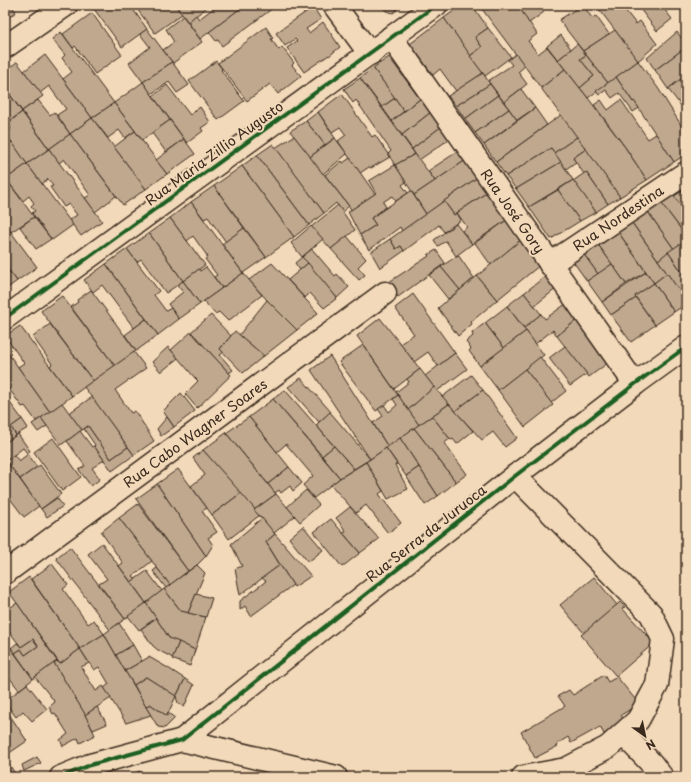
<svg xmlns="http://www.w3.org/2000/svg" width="691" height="782" font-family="'Playpen Sans',sans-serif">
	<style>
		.building { fill: #bfa88e; stroke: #3b2a1e }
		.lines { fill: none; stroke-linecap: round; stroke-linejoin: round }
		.minor-casing { stroke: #3b2a1e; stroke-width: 25 }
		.minor { stroke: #f2d9b9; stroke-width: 22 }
		.cycleway-casing { stroke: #f2d9b9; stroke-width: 6 }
		.cycleway { stroke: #1b5e20; stroke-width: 4 }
		.labels { text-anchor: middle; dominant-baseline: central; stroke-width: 4; stroke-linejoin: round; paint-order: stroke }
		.street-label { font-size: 14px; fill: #3b2a1e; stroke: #f2d9b9 }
	</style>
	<rect width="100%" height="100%" fill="#f2d9b9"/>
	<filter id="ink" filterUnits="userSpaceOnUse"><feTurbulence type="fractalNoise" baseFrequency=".025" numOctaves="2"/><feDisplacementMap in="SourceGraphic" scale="8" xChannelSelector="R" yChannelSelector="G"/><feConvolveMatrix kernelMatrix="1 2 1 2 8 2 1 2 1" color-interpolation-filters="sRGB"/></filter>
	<g filter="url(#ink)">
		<g class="building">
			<path d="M5 5H11L16 12 5 20Z"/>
			<path d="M100 5H130L147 29 122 47 94 9Z"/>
			<path d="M134 5H175L182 14 155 33Z"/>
			<path d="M175 5H210L188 22Z"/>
			<path d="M218 5H245L200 39 188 22 196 15 199 19Z"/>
			<path d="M245 5H277L222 46 218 40 216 41 209 32Z"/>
			<path d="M381 5H393L397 10 393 13 386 11Z"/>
			<path d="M462 5H472L488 28 475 37 482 47 470 56 444 18Z"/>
			<path d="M479 5H518L537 34 528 41 538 54 547 47 565 69 541 88Z"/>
			<path d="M518 5H539L544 12 529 23Z"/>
			<path d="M582 5H583L592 18 596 16 609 34 583 51 559 20Z"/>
			<path d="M604 5H621L636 24 640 21 657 44 638 61 599 9Z"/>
			<path d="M637 5H661L672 19 657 31Z"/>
			<path d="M313 7 321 19 306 29 309 33 323 22 340 47 329 56V55L304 72 287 48 297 41 295 39 285 46 276 33Z"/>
			<path d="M92 13 122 55 95 74 75 46 73 48 63 34Z"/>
			<path d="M183 16 202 42 173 63 163 50 174 42 166 29Z"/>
			<path d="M444 18 483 73 456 91 440 69 433 75 410 44Z"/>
			<path d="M266 27 273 38 271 39 279 50 282 47 294 63 292 65 301 76 278 94 270 84 247 101 218 63Z"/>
			<path d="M488 28 511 57 485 76 470 56 482 47 475 37Z"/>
			<path d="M147 29 172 62 143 82 129 63 150 47 140 34Z"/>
			<path d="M615 30 638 61 608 83 583 51Z"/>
			<path d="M61 32 114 103 92 118 63 79 72 72 62 58 65 55 52 39Z"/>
			<path d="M677 32 686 44V47L655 70 647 58Z"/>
			<path d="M561 35 571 49 558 60 547 46Z"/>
			<path d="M577 44 586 55 580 59 594 76 580 88 558 60Z"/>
			<path d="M686 47V75L668 89 655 70Z"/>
			<path d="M516 54 525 66 518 72 527 84 504 102 488 81 512 65 508 60Z"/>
			<path d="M45 55 92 118 70 134 57 115 66 109 49 86 40 93 24 71Z"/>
			<path d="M586 55 608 83 588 98 580 88 594 76 580 59Z"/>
			<path d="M389 57 420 99 404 111 373 68Z"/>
			<path d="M216 61 222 69 221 70 244 101 218 120 189 81Z"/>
			<path d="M638 61 658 88 686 133V154L674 162 634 101 633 102 616 77Z"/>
			<path d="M17 62 43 96 22 111 5 88V71Z"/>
			<path d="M172 62 189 85 177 93 169 82 151 94 143 82Z"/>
			<path d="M373 68 395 98 382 107 360 78Z"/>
			<path d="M565 69 588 98 625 147 647 180 620 197 541 88Z"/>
			<path d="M483 73 490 84 456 106 448 96Z"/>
			<path d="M686 75V103L682 107 668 89Z"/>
			<path d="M616 77 633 102 634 101 639 108 633 112 619 93 612 98 606 90 599 95 596 91Z"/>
			<path d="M360 78 415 154 395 165 388 154 391 151 356 100 353 103 344 89Z"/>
			<path d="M143 82 170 120 142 140 114 103Z"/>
			<path d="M490 84 498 95 465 119 456 106Z"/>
			<path d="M167 85 190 115 200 107 210 122 201 128 203 131 187 143 153 96Z"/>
			<path d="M5 88 22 112 11 120 5 112Z"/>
			<path d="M521 89 535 108 517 120 504 102Z"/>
			<path d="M342 94 372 137 375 135 390 157 371 168 369 167 360 173 338 141 346 135 340 127 332 132 318 112Z"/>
			<path d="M498 95 509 109 475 133 465 119Z"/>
			<path d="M395 98 404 111 392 121 382 107Z"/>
			<path d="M420 99 431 112 402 135 392 121Z"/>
			<path d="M38 100 50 115 54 112 70 134 49 149 22 111Z"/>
			<path d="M601 100 608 110 621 100 648 139 656 134 674 162 647 180 625 147 594 105Z"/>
			<path d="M114 103 135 131 125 138 119 130 108 138 92 118Z"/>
			<path d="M535 108 547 125 496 162 484 145Z"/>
			<path d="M509 109 517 120 484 145 475 133Z"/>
			<path d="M22 112 49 149 27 164 5 134 11 129 7 124Z"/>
			<path d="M318 112 335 138 325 145 306 121Z"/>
			<path d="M431 112 442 126 412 149 402 135Z"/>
			<path d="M561 115 577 137 554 153 551 148 506 176 496 162Z"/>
			<path d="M92 118 146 189 123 205 70 134Z"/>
			<path d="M170 120 184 139 166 152 152 133Z"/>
			<path d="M306 121 325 145 310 157 290 131Z"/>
			<path d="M442 126 451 138 419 160 412 149Z"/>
			<path d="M135 131 167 174 146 189 114 147Z"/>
			<path d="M5 134 12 142 5 147Z"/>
			<path d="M70 134 116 196 95 212 85 198 90 195 64 159 59 163 49 149Z"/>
			<path d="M294 136 349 206 342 212 336 203 324 213 275 148Z"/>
			<path d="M577 137 586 149 573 158 576 162 566 169 554 153Z"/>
			<path d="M335 138 347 154 323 174 310 157Z"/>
			<path d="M184 139 195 154 167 174 156 160Z"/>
			<path d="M12 142 27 164 6 179 5 177V147Z"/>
			<path d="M273 144 324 213 309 225 257 155Z"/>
			<path d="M551 148 561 162 516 189 506 176Z"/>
			<path d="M49 149 102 221 81 236 69 220 77 215 69 204 64 207 50 187 53 186 48 179 42 184 27 164Z"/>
			<path d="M586 149 620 197 608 204 586 172 584 174 573 158Z"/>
			<path d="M460 150 466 160 435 181 428 171Z"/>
			<path d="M415 154 435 181 414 195 395 165Z"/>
			<path d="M257 155 309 225 294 237 242 166Z"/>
			<path d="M350 158 375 194 351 210 349 206 325 175 342 161 343 163Z"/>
			<path d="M466 160 478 177 426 214 414 195Z"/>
			<path d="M561 162 573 180 529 207 516 189Z"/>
			<path d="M27 164 73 225 52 240 32 213 35 211 31 206 34 203 29 196 23 201 6 179Z"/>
			<path d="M395 165 406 182 402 185 408 193 396 201 392 196 383 202 386 207 371 218 376 225 360 235 348 212 376 193 369 181Z"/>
			<path d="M242 166 294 237 266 257 214 186Z"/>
			<path d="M586 172 608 204 596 212 573 181Z"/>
			<path d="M478 177 489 191 454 215 444 201Z"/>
			<path d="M6 179 34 217 11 232 5 224V180Z"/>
			<path d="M573 180 596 212 580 221 558 190Z"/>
			<path d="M214 186 244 228 226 242 208 217 204 219 191 202Z"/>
			<path d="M686 189V213L674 196Z"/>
			<path d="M558 190 580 221 551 239 529 207Z"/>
			<path d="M411 191 426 214 402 231 400 227 369 250 360 235 376 225 371 218Z"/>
			<path d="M489 191 508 219 472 244 462 231 467 227 457 213Z"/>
			<path d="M671 192 686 213V236L659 200Z"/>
			<path d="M659 200 686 236V240L674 249 646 209Z"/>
			<path d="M444 201 454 215 457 213 461 220 444 232 439 225 404 251 401 246 396 249 390 239Z"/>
			<path d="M191 202 243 273 222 288 214 277 217 275 205 259 208 257 193 236 187 241 170 218Z"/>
			<path d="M338 205 355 230 331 249 311 227Z"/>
			<path d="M646 209 674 249 658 260 630 220Z"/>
			<path d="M34 217 51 239 36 249 20 227Z"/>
			<path d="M170 218 205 265 183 281 149 233Z"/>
			<path d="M508 219 522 239 491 265 475 243Z"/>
			<path d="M630 220 667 273 654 283 616 229Z"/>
			<path d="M5 224 37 267 17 281 5 265Z"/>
			<path d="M456 224 472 244 456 256 446 241 438 246 434 240Z"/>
			<path d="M311 226 323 239 302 257 291 243Z"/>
			<path d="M244 228 266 257 243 273 222 244Z"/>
			<path d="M616 229 646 272 626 284 597 243Z"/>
			<path d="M149 233 183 281 166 293 141 259 137 262 127 249Z"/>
			<path d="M347 236 366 259 358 267 365 275 359 280 331 249Z"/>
			<path d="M390 239 396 249 401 246 404 251 380 268 371 252Z"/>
			<path d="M522 239 540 265 497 300 477 276Z"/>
			<path d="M597 243 612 264 598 274 583 253Z"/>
			<path d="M680 244 686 252V278L668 252Z"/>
			<path d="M127 249 159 291 154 295 166 311 171 308 179 319 158 335 106 264Z"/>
			<path d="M312 249 335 276 337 274 349 287 337 298 302 257Z"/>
			<path d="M436 250 445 263 398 297 389 282 429 256 428 255Z"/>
			<path d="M668 252 686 278V292L682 295 658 260Z"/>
			<path d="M583 253 598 274 587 281 572 260Z"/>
			<path d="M458 255 474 278 460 290 441 267Z"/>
			<path d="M302 257 308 263 300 270 295 263Z"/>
			<path d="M272 263 318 313 297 330 267 300 249 280Z"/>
			<path d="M308 263 337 298 324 308 310 293 305 298 288 280Z"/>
			<path d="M106 264 146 319 134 328 102 285 93 292 84 280Z"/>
			<path d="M612 264 626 284 602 302 587 281Z"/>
			<path d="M206 267 222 288 200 304 183 281 199 269 200 271Z"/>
			<path d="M441 267 460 290 448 299 429 275Z"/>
			<path d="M10 272 17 281 5 290V275Z"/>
			<path d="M646 272 654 283 635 296 636 298 611 315 602 302Z"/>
			<path d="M243 273 262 295 228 321 219 312 215 314 204 301Z"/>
			<path d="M667 273 686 300V304L674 312 654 283Z"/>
			<path d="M547 275 557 288 534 306 524 293Z"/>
			<path d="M477 276 497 300 471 322 472 324 458 336 438 308Z"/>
			<path d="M183 281 200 304 179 319 168 304 183 292 177 285Z"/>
			<path d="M654 283 674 312 655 325 635 296Z"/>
			<path d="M91 290 136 351 115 366 71 307 78 302 77 300Z"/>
			<path d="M524 293 541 314 524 328 507 306Z"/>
			<path d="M413 294 455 353 438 366 428 352 414 362 400 344 414 334 395 308Z"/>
			<path d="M62 296 115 366 93 381 41 311Z"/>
			<path d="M636 298 655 325 631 342 611 315Z"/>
			<path d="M267 300 297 330 264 356 239 335Z"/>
			<path d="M567 303 578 319 557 336 553 330 535 344 524 328 541 314 545 319Z"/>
			<path d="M507 306 526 331 504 348 485 323Z"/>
			<path d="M211 315 231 336 220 349 224 352 220 355 233 370 229 373 191 332Z"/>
			<path d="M380 318 420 369 394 389 357 336Z"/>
			<path d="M146 319 158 335 136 351 125 335Z"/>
			<path d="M578 319 609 362 589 377 557 336Z"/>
			<path d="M485 323 504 348 480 366 469 351 471 349 466 342 473 336 472 333Z"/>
			<path d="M50 324 93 381 72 396 50 366 52 364 33 337Z"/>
			<path d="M20 326 72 396 50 412 18 367 24 363 5 336Z"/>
			<path d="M235 331 264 356 243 373 220 349Z"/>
			<path d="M526 331 544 355 498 390 480 366Z"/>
			<path d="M191 332 231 375 197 408 185 394 198 381 195 378 171 350Z"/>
			<path d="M363 345 398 395 376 411 339 362Z"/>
			<path d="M565 346 587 374 570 386 549 358Z"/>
			<path d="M168 347 178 358 161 372 152 362Z"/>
			<path d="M134 352 146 368 115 390 131 413 135 411 154 441 134 455 84 387Z"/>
			<path d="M8 353 50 412 36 421 25 406 22 407 7 386 5 387V355Z"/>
			<path d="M455 353 467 369 437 391 425 376Z"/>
			<path d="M330 356 388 447 370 459 311 370Z"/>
			<path d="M540 357 566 391 551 403 525 369Z"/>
			<path d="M420 369 434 387 408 410 396 392 409 382 407 379Z"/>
			<path d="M525 369 553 405 525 427 498 390Z"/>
			<path d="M471 375 483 390 455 411 442 397Z"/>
			<path d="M301 378 331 412 319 422 288 387Z"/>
			<path d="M434 387 449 404 419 425 408 410Z"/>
			<path d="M285 390 334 446 322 456 273 399Z"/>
			<path d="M483 390 517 438 505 447 493 432 482 440 455 411Z"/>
			<path d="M181 393 195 411 174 427 163 411Z"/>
			<path d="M398 395 419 425 388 447 373 423 383 416 378 409 384 405 389 412 397 405 393 399Z"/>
			<path d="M5 396 22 419 11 427 16 435 5 443Z"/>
			<path d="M92 397 128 447 111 459 88 426 82 430 69 413Z"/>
			<path d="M273 399 340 478 314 498 303 485 313 476 286 444 277 452 249 417Z"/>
			<path d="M62 403 82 430 61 445 41 418Z"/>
			<path d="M449 404 473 431 457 444 453 439 451 440 450 439 432 416Z"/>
			<path d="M330 412 370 459 354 469 316 425Z"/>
			<path d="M432 416 450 439 444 443 467 474 456 482 414 428Z"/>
			<path d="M167 417 174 427 161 436 157 429Z"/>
			<path d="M249 417 289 467 268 484 226 433Z"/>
			<path d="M41 418 47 426 38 432 32 424Z"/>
			<path d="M22 419 28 428 16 435 11 427Z"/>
			<path d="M88 426 111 459 128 447 134 455 112 471 94 446 95 445 84 429Z"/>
			<path d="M414 428 456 482 438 496 400 438Z"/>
			<path d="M80 431 92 447 94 446 104 460 92 468 100 479 91 486 79 470 85 466 67 441Z"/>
			<path d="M226 433 276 494 254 510 203 450Z"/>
			<path d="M18 434 30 451 27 453 23 448 6 461 5 459V443Z"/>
			<path d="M53 438 81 477 62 491 34 452Z"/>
			<path d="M400 438 419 467 406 476 386 448Z"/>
			<path d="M334 446 354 469 340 478 322 456Z"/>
			<path d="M386 448 397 464 395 465 408 489 388 499 366 462Z"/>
			<path d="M203 450 241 493 212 515 191 486 205 475 193 458Z"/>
			<path d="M28 454 37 467 20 479 6 461 14 455 19 461Z"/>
			<path d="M5 459 39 506 24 517 5 492Z"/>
			<path d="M366 462 383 491 379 494 401 523 388 533 366 505 356 513 331 485 340 478Z"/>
			<path d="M40 465 61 494 41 509 20 479Z"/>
			<path d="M289 467 302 483 293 491 290 486 281 493 279 490 275 493 268 484Z"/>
			<path d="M419 467 438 496 425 505 406 476Z"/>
			<path d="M178 469 207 508 202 511 217 532 208 538 213 545 206 556 157 484Z"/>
			<path d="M157 484 206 556 197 565 188 571 136 499Z"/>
			<path d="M306 490 319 505 300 522 287 507Z"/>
			<path d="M241 493 260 515 229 539 212 515Z"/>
			<path d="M276 494 295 516 274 533 254 510Z"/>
			<path d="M57 498 63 506 47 517 41 509Z"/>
			<path d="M5 503 10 511 5 515Z"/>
			<path d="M138 504 188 571 170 585 119 518Z"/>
			<path d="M350 507 379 539 360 553 343 533 346 531 336 518Z"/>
			<path d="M119 518 152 561 133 576 136 579 131 582 119 566 123 563 101 532Z"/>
			<path d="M262 518 275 534 266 542 280 565 240 595 235 569 242 566 231 544Z"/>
			<path d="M331 519 360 553 342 567 314 532Z"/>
			<path d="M303 526 323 550 308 562 289 538Z"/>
			<path d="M275 534 311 576 294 587 266 542Z"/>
			<path d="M102 543 146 603 125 619 99 584 107 579 88 554Z"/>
			<path d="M70 547 125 619 110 630 56 558Z"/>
			<path d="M52 564 68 585 63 589 88 624 94 620 104 634 80 649 31 579Z"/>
			<path d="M197 565 205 573 188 613 181 611 164 589Z"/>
			<path d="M280 565 293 585 251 616 245 606 240 610V601L266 581 262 578Z"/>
			<path d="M157 568 170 585 166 588 153 571Z"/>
			<path d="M147 571 162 591 146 603 131 582Z"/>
			<path d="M29 577 80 649 60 664 9 592Z"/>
			<path d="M594 577 617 605 584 633 560 605Z"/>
			<path d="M164 589 181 611 206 617 195 650 169 638 146 603Z"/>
			<path d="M196 594 212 598 206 617 188 613Z"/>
			<path d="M620 602 625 607 622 608 654 643 616 676 581 635Z"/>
			<path d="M17 603 57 661 33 679 15 653 21 649 25 655 38 646 33 639 21 647 5 626V611Z"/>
			<path d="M146 603 156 618 139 630 128 616Z"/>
			<path d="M156 618 169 638 179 642 173 658 158 650 153 646 141 629Z"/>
			<path d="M119 623 133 645 116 655 104 634Z"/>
			<path d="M104 634 116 655 151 715 126 723 104 688 109 684 99 667 94 670 80 649Z"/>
			<path d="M33 639 38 646 25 655 21 649 15 653 11 648 17 643 21 647Z"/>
			<path d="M5 640 33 679 19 690 5 672Z"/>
			<path d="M179 642 195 650 190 666 172 659Z"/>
			<path d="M133 645 142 661 125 671 116 655Z"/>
			<path d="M80 649 89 663 81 667 96 691 103 686 111 698 85 715 54 663 57 661 60 664Z"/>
			<path d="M149 657 168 668 185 679 176 697 146 677 134 685 125 671Z"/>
			<path d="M54 663 85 714 95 735 80 743 78 738 63 746 60 740 68 734 55 713 53 714 49 707 55 702 35 677Z"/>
			<path d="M604 675 608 682 617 677 639 704 621 715 626 723 604 734 600 727 571 743 568 737 557 744 558 746 535 758 521 732 565 706 558 696 569 690 573 695Z"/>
			<path d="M146 677 176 696 167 716 150 704 146 707 134 685Z"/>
			<path d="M185 679 194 685 184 707 178 703 176 697Z"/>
			<path d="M27 684 47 709 32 721 23 711 16 717 5 702V701Z"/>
			<path d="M150 704 167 716 168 713 175 718 165 728 158 727 146 707Z"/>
			<path d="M97 707 107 724 93 730 85 715Z"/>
			<path d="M5 708 27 741 5 756Z"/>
			<path d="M37 757 41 763 24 771 22 765Z"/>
			<path d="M5 758 16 775 12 777H5Z"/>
			<path d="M140 771 142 777H123Z"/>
		</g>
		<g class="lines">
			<g class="minor-casing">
				<g id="minor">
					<path d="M334 5 370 54"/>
					<path d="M391 37 635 384"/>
					<path d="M5 47 66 5"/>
					<path d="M550 264 686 173"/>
					<path d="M5 318 436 5"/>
					<path d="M515 476 651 614 663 639 657 685 638 720 608 747 566 769 523 777"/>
					<path d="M5 573 385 293"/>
					<path d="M623 734 652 764 662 777"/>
					<path d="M182 740 336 777"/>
					<path d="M61 777 90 765 182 740 515 476 635 384 686 347"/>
				</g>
			</g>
			<use href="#minor" class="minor"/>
			<g class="cycleway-casing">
				<g id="cycleway">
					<path d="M5 318 436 5"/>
					<path d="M61 777 90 765 182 740 515 476 635 384 686 347"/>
				</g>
			</g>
			<use href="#cycleway" class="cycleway"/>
		</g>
	</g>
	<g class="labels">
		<g class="street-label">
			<text transform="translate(214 153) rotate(-36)">Rua Maria Zillio Augusto</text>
			<text transform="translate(513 211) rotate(55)">Rua José Gory</text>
			<text transform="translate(618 218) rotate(-34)">Rua Nordestina</text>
			<text transform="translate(195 433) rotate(-36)">Rua Cabo Wagner Soares</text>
			<text transform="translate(426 533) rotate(-38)">Rua Serra da Juruoca</text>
		</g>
	</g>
	<rect width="691" height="782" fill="none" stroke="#f2d9b9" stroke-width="20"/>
	<rect x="10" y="10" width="671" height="762" fill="none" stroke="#3b2a1e" stroke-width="1.5" filter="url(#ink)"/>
	<g transform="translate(645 736) rotate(147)" stroke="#f2d9b9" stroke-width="3" paint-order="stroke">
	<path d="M0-3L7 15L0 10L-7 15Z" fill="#3b2a1e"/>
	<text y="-6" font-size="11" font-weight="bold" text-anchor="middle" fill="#3b2a1e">N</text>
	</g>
</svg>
